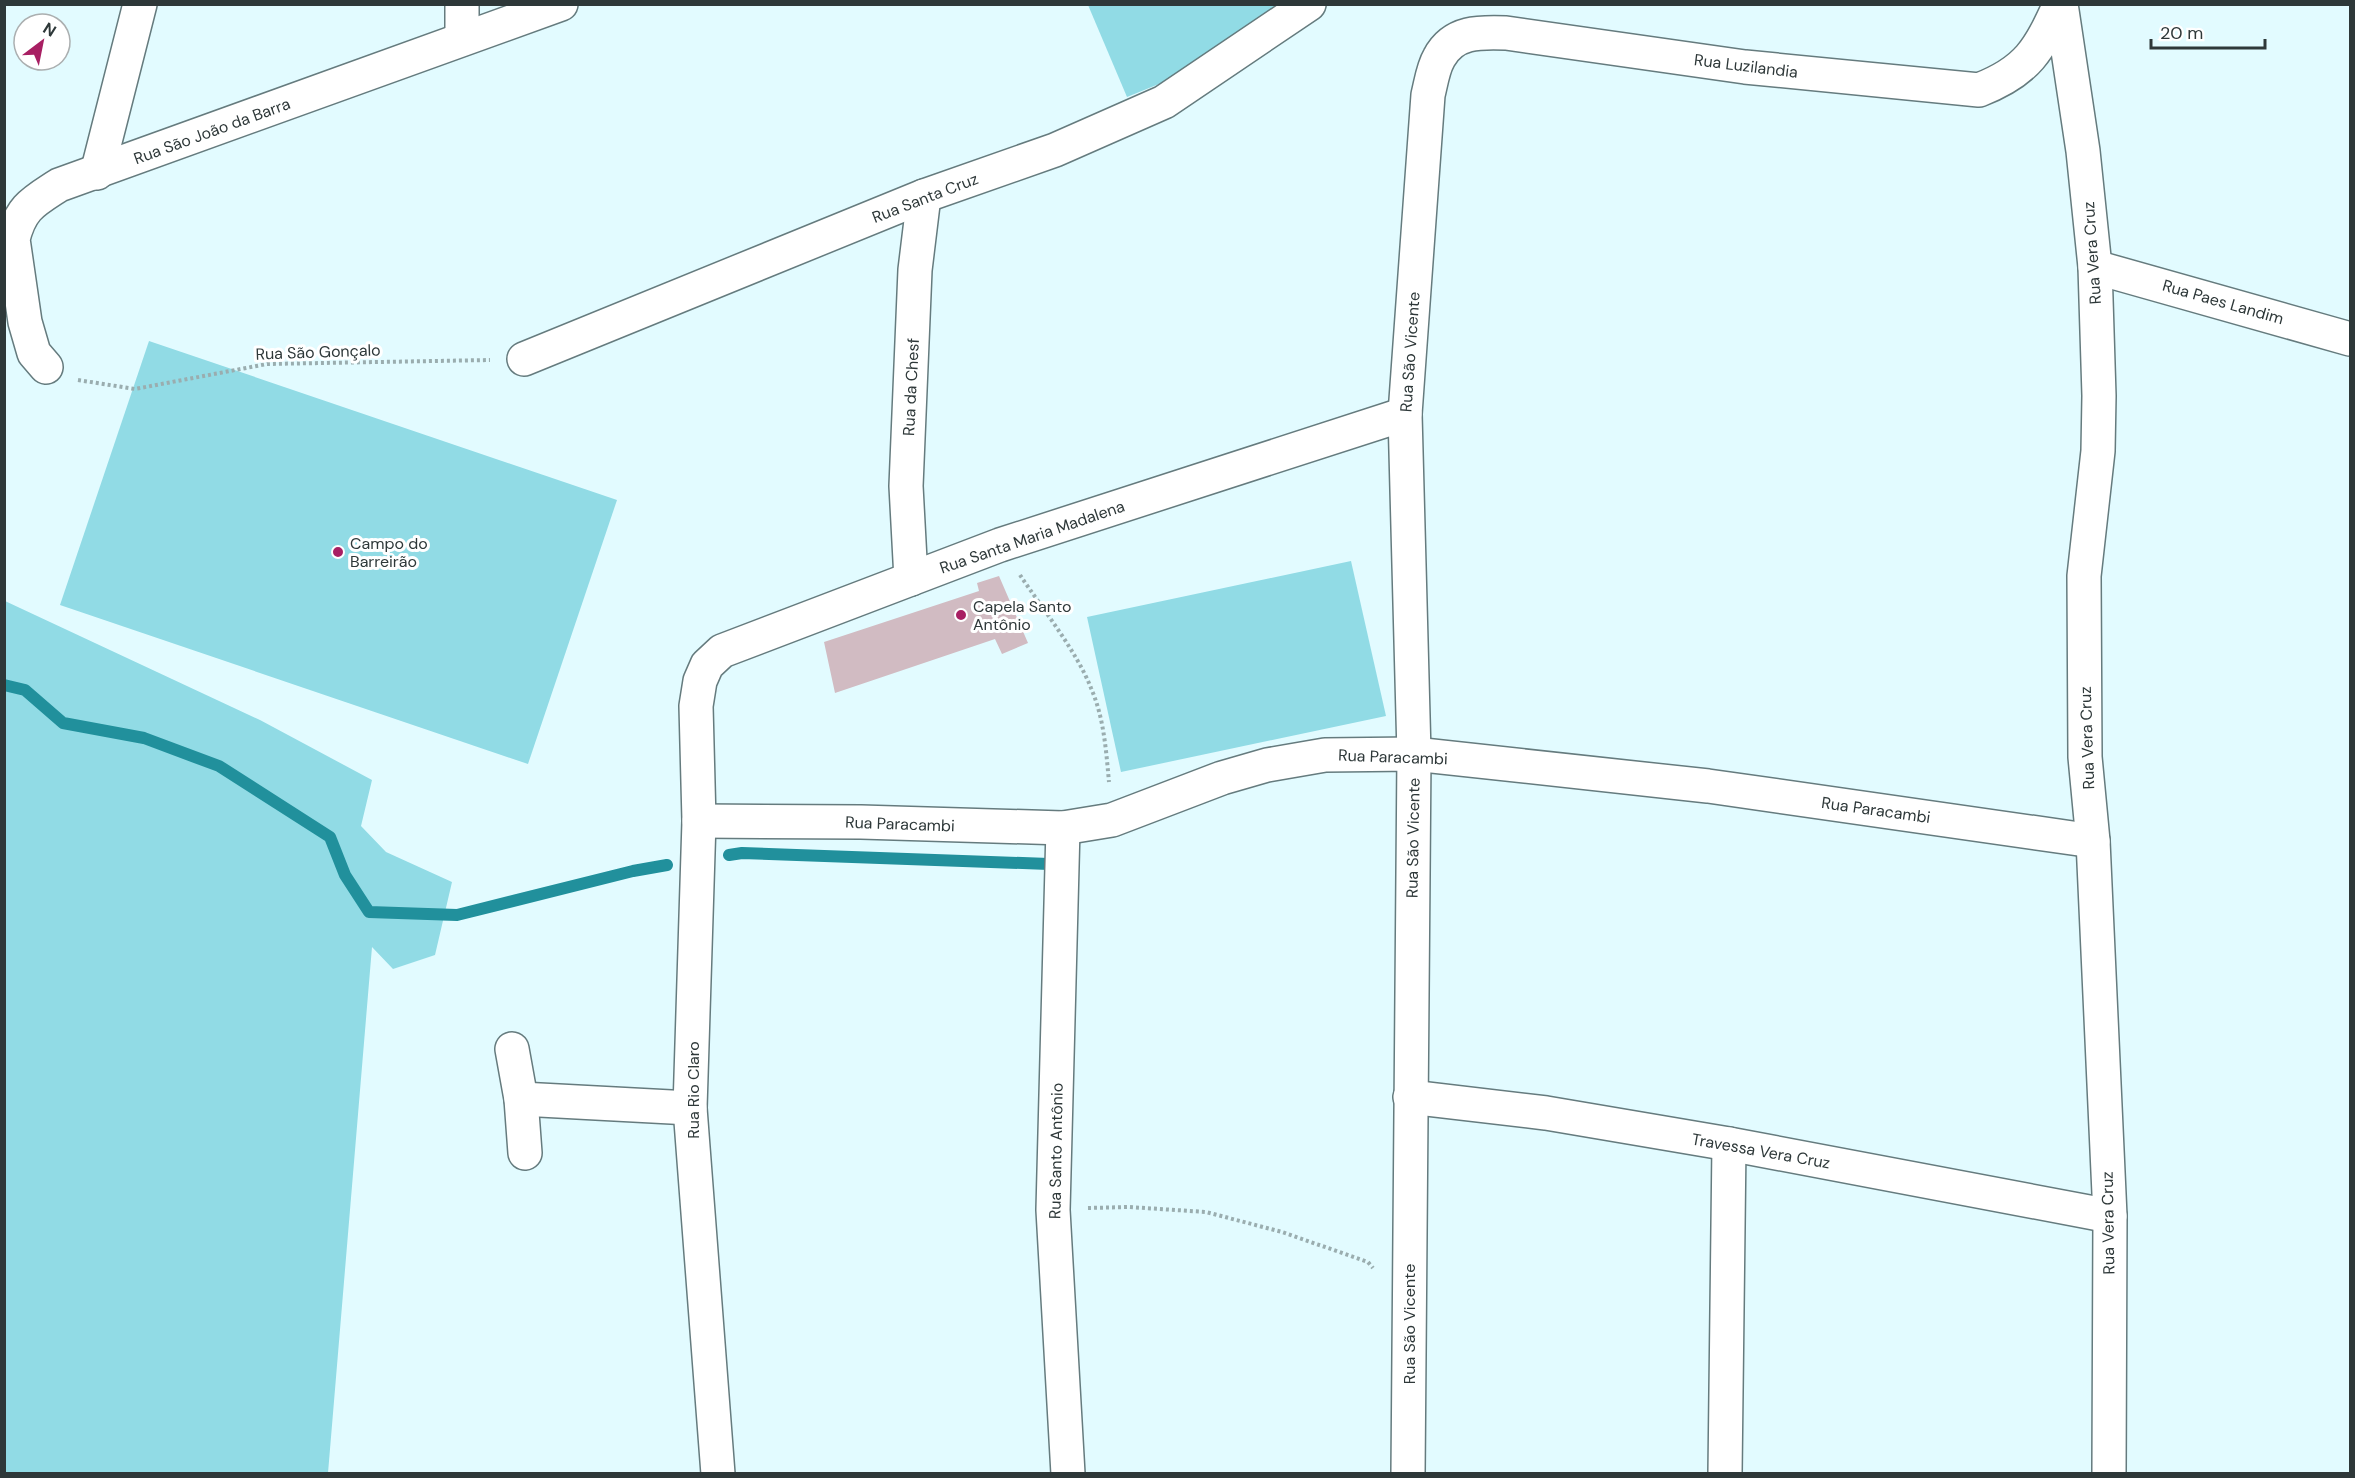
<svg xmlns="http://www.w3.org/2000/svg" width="2355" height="1478" font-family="'DM Sans',sans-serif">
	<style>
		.green { fill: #91dbe5 }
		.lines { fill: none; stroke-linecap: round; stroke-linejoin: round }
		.stream { stroke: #21909c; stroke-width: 12 }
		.building { fill: #d1bbc2 }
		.street-casing { stroke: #657b7e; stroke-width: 36 }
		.path { stroke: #9aadaf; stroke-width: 4; stroke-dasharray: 3 3; stroke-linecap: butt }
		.street { stroke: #fff; stroke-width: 33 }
		.poi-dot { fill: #a81f63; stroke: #fff; stroke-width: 2 }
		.labels { text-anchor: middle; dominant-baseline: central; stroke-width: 6; stroke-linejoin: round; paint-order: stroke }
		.street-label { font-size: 16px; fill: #2e3839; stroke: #fff }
		.poi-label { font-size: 16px; fill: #2e3839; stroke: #fff; text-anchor: start }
	</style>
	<rect width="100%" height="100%" fill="#e2fbff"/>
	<g class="green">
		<path d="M1088 5H1282L1203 66 1127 97Z"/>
		<path d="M149 341 617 500 528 764 60 605Z"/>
		<path d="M1351 561 1386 716 1121 772 1087 617Z"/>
		<path d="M5 601 260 720 372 780 361 826 386 852 452 882 435 955 393 969 372 947 328 1473H5Z"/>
	</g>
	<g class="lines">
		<g class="stream">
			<path d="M4 685 25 690 63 723 144 738 219 766 330 837 345 875 369 912 457 915 633 871 667 865"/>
			<path d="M729 855 742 853 1049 864"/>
		</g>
	</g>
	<path class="building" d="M999 576 1028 643 1002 654 995 639 835 693 824 642 979 591 977 583Z"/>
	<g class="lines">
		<g class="street-casing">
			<g id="street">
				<path d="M462 4V39"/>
				<path d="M2061 4 2083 151 2095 267 2099 396 2098 451 2084 576 2085 757 2093 841 2110 1216 2109 1474"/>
				<path d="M97 173 140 4"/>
				<path d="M2095 267 2350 339"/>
				<path d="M524 359 924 196 1055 150 1164 102 1309 4"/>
				<path d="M46 367 34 353 25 322 13 239C21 207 33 202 59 185L561 4"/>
				<path d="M911 579 906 486 915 270 924 196"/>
				<path d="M699 821 861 822 1063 828 1112 820 1222 778 1267 765 1325 755 1414 754 1708 786 2093 841"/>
				<path d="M1063 828 1053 1210 1068 1474"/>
				<path d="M512 1049 521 1099 525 1153"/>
				<path d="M1410 1097 1546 1113 1729 1144 2110 1216"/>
				<path d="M521 1099 690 1108"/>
				<path d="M718 1474 690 1108 699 821 696 706 700 681 707 665 722 651 1000 545 1405 414"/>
				<path d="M1408 1474 1414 754 1405 414 1428 95C1431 83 1433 68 1439 58 1453 31 1480 32 1506 33L1745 67 1979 90C2028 71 2039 50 2060 4"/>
				<path d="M1725 1474 1729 1144"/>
			</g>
		</g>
		<g class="path">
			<path d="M78 380 135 389 267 364 490 360"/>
			<path d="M1020 575C1042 608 1077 652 1091 688 1104 718 1106 750 1109 782"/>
			<path d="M1088 1208 1129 1207 1206 1212 1282 1232 1368 1262 1373 1268"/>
		</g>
		<use href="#street" class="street"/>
	</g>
	<g class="poi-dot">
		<circle cx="338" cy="552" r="6"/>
		<circle cx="961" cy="615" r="6"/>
	</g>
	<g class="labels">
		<g class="street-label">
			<text transform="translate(1746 66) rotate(7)">Rua Luzilandia</text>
			<text transform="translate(212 131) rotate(-20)">Rua São João da Barra</text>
			<text transform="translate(925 198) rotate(-21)">Rua Santa Cruz</text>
			<text transform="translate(2092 253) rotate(-94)">Rua Vera Cruz</text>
			<text transform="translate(2223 302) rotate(16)">Rua Paes Landim</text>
			<text transform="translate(318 352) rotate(-2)">Rua São Gonçalo</text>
			<text transform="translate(1410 352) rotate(-86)">Rua São Vicente</text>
			<text transform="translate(911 387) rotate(-87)">Rua da Chesf</text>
			<text transform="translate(1032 537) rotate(-19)">Rua Santa Maria Madalena</text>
			<text transform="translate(2087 738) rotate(-92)">Rua Vera Cruz</text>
			<text transform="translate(1393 757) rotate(2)">Rua Paracambi</text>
			<text transform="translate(1876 810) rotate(8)">Rua Paracambi</text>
			<text transform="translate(900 824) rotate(2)">Rua Paracambi</text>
			<text transform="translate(1413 838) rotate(-89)">Rua São Vicente</text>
			<text transform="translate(693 1090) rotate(-90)">Rua Rio Claro</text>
			<text transform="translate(1056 1151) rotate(-89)">Rua Santo Antônio</text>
			<text transform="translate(1761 1151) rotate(10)">Travessa Vera Cruz</text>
			<text transform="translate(2108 1223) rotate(-91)">Rua Vera Cruz</text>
			<text transform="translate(1409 1324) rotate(-90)">Rua São Vicente</text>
		</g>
		<g class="poi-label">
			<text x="350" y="543">Campo do<tspan x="350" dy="18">Barreirão</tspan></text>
			<text x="973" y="606">Capela Santo<tspan x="973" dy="18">Antônio</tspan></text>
		</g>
	</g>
	<rect width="2355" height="1478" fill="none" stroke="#2e3839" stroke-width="12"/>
	<g transform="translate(42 42) rotate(32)"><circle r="28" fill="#ffffff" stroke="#abafb0" stroke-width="1.5"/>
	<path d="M0-4.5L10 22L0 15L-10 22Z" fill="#a81f63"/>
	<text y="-9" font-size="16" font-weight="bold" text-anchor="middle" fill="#2e3839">N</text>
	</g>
	<path d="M2151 39v9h114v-9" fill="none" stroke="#2e3839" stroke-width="3"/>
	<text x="2160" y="39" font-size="18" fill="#2e3839" stroke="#ffffff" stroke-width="4.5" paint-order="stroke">20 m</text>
</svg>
